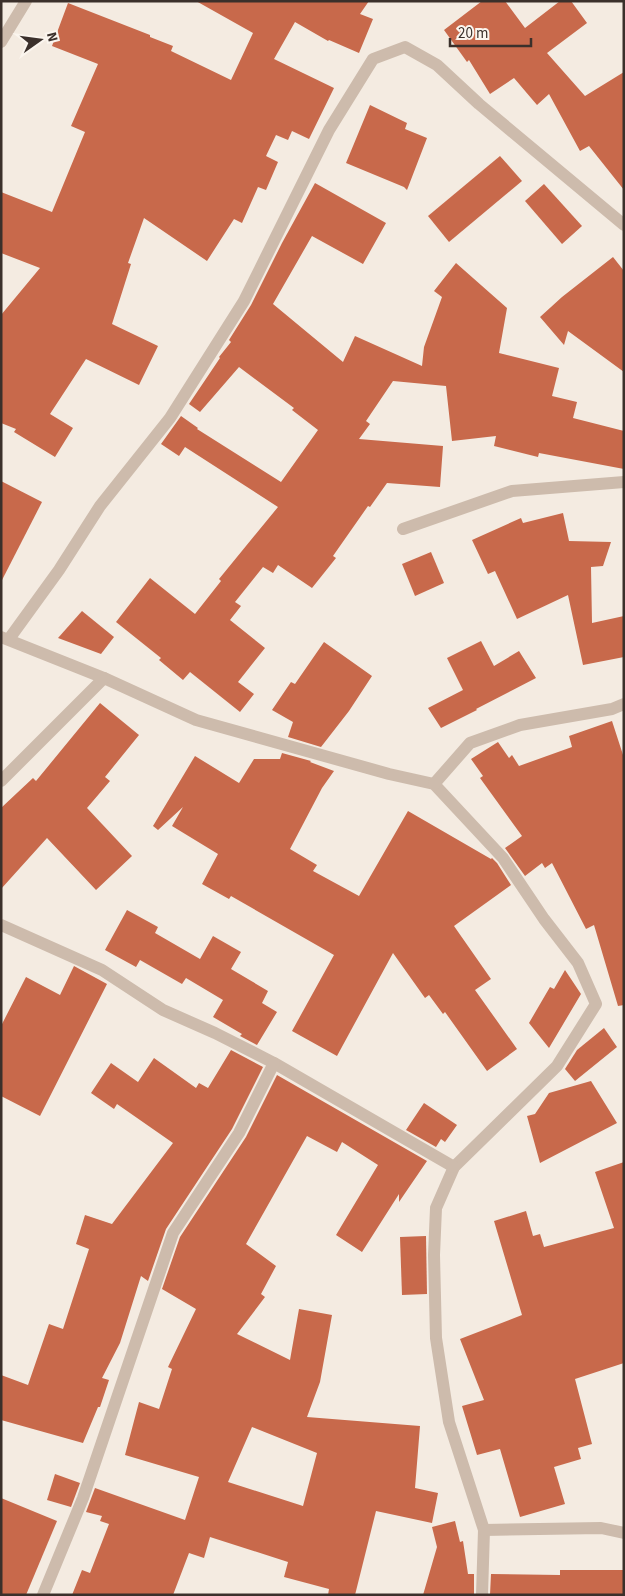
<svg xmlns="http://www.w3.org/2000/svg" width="625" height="1596" font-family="'Source Sans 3',sans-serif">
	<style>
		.building { fill: #c8694b; fill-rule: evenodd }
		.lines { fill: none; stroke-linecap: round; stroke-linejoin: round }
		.minor { stroke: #cdbbac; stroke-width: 12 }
	</style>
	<rect width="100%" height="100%" fill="#f4ebe1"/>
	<g class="building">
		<path d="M196 1H369L360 14 373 19 359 53 329 40 328 41 295 22 274 59 334 88 309 139 292 131 288 140 276 135 266 156 278 162 266 190 258 187 242 223 234 219 207 261 144 218 128 263 131 264 112 324 158 346 139 385 86 359 50 414 73 428 55 457 14 432 16 429 1 423V315L40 268 1 253V192L52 212 85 132 71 126 98 64 52 46 68 3 150 35V37L173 46 171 51 231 80 253 33Z"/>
		<path d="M482 1H505L525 28 560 1H571L587 23 547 53 585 96 624 72V190L589 146 580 151 549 94 537 105 514 78 490 94 469 60 467 62 444 30Z"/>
		<path d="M370 105 407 123 405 129 427 138 407 190 404 187 346 163Z"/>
		<path d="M500 156 522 181 449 242 428 216Z"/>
		<path d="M315 183 386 223 363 264 312 236 273 304 343 362 355 336 422 366 424 347 442 297 434 291 456 263 507 308 499 353 559 368 552 396 577 402 573 418 624 431V469L539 453 538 457 494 446 496 436 452 441 446 386 393 381 366 421 370 424 359 439 443 446 440 487 387 483 370 507 368 506 333 556 336 558 312 588 278 565 273 573 263 567 235 602 241 606 230 620 265 648 238 682 254 694 240 712 190 672 183 680 159 660 161 658 116 622 150 578 195 614 221 581 219 579 278 507 185 447 179 456 161 444 181 416 198 428 197 429 281 482 318 430 292 410 294 408 239 367 200 412 189 404 220 358 219 357 231 342 229 340 251 305 282 243Z"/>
		<path d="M544 184 582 226 562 244 525 201Z"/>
		<path d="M613 257 624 271V372L568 331 564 345 540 317 562 297Z"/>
		<path d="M1 481 42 502 1 582Z"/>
		<path d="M563 513 569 541 611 542 603 566 591 567 592 623 624 616V657L583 665 568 595 517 619 495 571 488 574 472 540 521 518 523 523Z"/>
		<path d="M431 552 444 583 415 596 402 564Z"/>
		<path d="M82 611 114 637 101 654 58 638Z"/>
		<path d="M481 641 494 666 519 651 536 678 476 709 477 710 441 728 428 708 463 690 447 658Z"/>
		<path d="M324 642 372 676 349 711 321 747 288 737 293 722 272 710 291 682 295 684Z"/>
		<path d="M100 703 139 735 105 777 110 781 87 808 132 856 96 890 47 838 1 889V808L33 778 36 781Z"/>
		<path d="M612 721 624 758V1005L618 1006 594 925 586 929 552 863 545 868 542 863 525 876 505 848 522 836 480 778 483 776 471 759 498 742 509 758 512 755 519 766 572 747 569 736Z"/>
		<path d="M282 753 311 761 310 762 334 771 322 788 290 849 317 865 313 871 359 896 408 811 491 859 492 858 497 863 511 885 454 926 491 979 475 990 517 1049 487 1071 445 1012 443 1014 429 995 425 998 393 953 337 1056 292 1031 334 955 231 896 229 899 202 884 218 854 172 826 183 807 158 830 153 826 195 756 239 783 254 759H280Z"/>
		<path d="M127 910 158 927 155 933 200 959 213 936 241 952 231 969 268 991 262 1003 277 1012 257 1045 240 1036 242 1034 213 1017 223 1000 186 978 182 984 140 960 136 967 105 950Z"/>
		<path d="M74 966 107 984 40 1116 1 1096V1026L26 977 60 995Z"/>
		<path d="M565 970 581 994 549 1048 529 1023 550 987 554 989Z"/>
		<path d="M604 1028 617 1047 575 1081 565 1069 577 1050Z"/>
		<path d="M231 1050 263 1067 232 1129 166 1229 148 1281 141 1276 120 1343 102 1378 109 1380 100 1407H98L83 1443 1 1420V1375L28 1385 49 1324 63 1329 89 1249 76 1244 85 1215 112 1224 173 1143 117 1104 114 1109 91 1093 111 1063 138 1082 154 1058 196 1088 199 1083 208 1088Z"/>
		<path d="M277 1075 427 1161 399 1202V1194L362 1252 336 1235 378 1165 342 1142 337 1152 307 1136 246 1244 276 1266 261 1294 265 1297 237 1334 290 1360 299 1309 332 1315 320 1382 307 1417 420 1426 415 1488 438 1493 432 1523 376 1511 355 1595H328L329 1589 284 1577 288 1562 210 1537 204 1558 189 1553 173 1595H72L82 1570 90 1573 109 1524 100 1521 102 1516 86 1512 95 1488 185 1520 199 1477 125 1455 139 1402 159 1409 172 1369 168 1367 196 1309 162 1289 180 1237 246 1137ZM252 1427 317 1453 303 1506 228 1482Z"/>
		<path d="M591 1081 617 1123 540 1163 527 1116 535 1114 549 1093Z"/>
		<path d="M424 1103 457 1125 445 1142 441 1139 436 1147 406 1130Z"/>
		<path d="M624 1162V1363L575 1379 592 1444 578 1448 581 1459 554 1467 565 1504 520 1517 500 1449 477 1455 462 1406 484 1400 460 1339 522 1315 494 1221 526 1211 533 1236 540 1234 544 1247 614 1228 595 1172Z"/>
		<path d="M426 1236 427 1294 402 1295 400 1237Z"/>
		<path d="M55 1474 80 1483 71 1507 47 1500Z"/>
		<path d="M1 1498 57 1521 26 1595H1Z"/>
		<path d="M455 1521 460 1542 463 1541 468 1574H474V1595H423L437 1547 432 1527Z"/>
		<path d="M560 1570H624V1595H490L491 1574 560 1575Z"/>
	</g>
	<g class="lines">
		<g class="minor">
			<path d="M1 42 26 1"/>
			<path d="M403 529 512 491 624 482"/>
			<path d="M1 637 104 678 196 720 389 774 434 784 503 858 544 919 578 963 596 1004 557 1066 454 1167 436 1208 434 1255 436 1338 449 1422 484 1530 482 1595"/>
			<path d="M9 639 59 570 100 506 170 418 244 301 329 130 373 59 405 47 437 65 479 104 624 225"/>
			<path d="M1 781 104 678"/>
			<path d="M434 784 470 743 520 725 612 709 624 704"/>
			<path d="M1 925 102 970 163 1010 215 1033 274 1063 454 1167"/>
			<path d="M484 1530 601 1528 624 1533"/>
			<path d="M43 1595 83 1498 173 1233 239 1133 274 1063"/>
		</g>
	</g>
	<rect width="625" height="1596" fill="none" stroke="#3b302b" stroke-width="5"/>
	<g transform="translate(40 40) rotate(76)" stroke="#fbf5ee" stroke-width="4" paint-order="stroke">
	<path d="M0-4L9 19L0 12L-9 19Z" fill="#3b302b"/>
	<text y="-8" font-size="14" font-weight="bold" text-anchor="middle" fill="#3b302b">N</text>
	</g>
	<path d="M450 38v8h81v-8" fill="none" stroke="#3b302b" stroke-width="2.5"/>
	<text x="458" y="38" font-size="15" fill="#3b302b" stroke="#fbf5ee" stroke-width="4" paint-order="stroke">20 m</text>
</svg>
